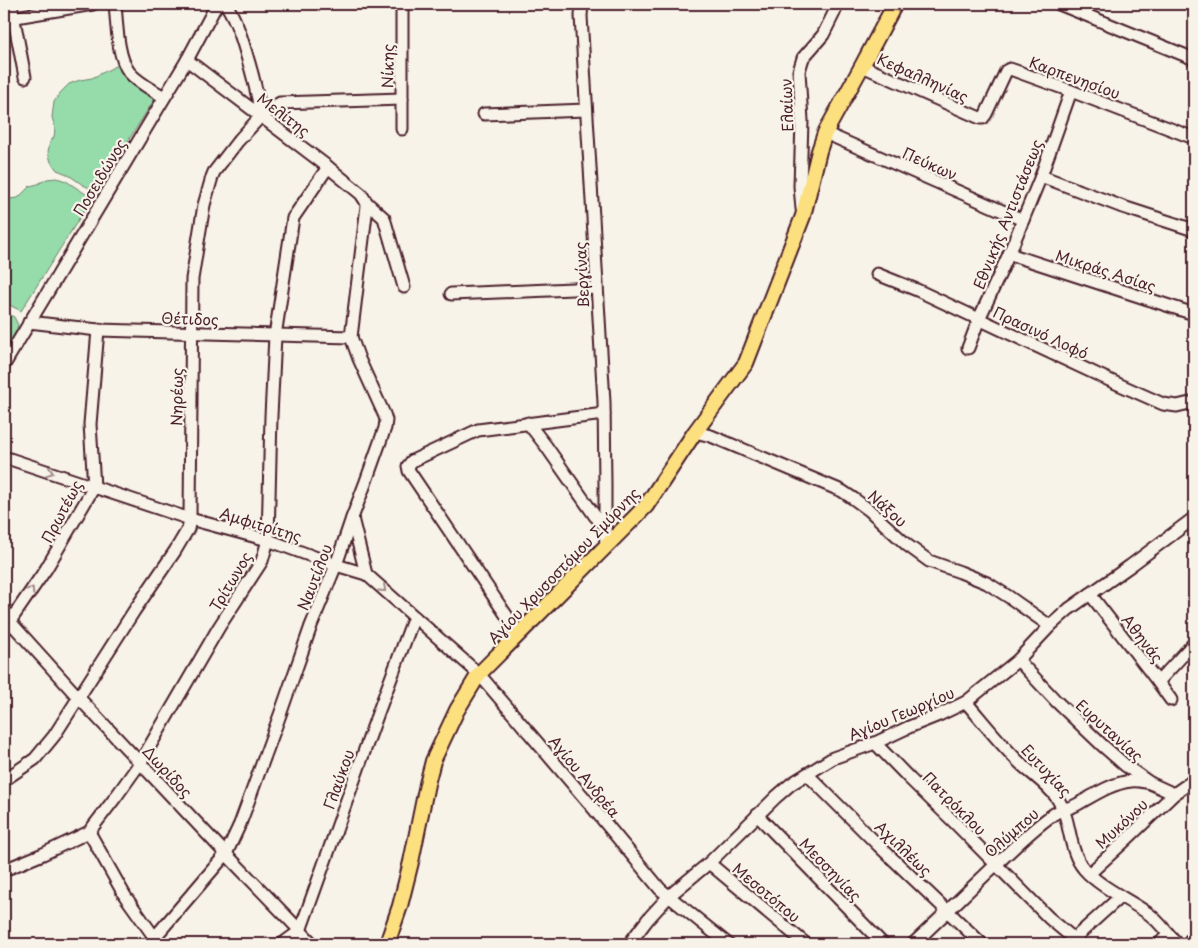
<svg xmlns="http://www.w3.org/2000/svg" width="1198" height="948" font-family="'Playpen Sans',sans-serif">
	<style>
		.green { fill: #95dcaa; stroke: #707e6a }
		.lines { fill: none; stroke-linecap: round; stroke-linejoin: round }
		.minor-casing { stroke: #4a1f2b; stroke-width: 15 }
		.major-casing { stroke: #4a1f2b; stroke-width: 18 }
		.minor { stroke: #f7f3e8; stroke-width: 11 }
		.major { stroke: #fce080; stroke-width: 14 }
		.oneway { stroke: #a0898a }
		.labels { text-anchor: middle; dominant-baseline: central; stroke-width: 4.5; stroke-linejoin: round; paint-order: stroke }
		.street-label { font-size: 15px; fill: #4a1f2b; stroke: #f7f3e8 }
	</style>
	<rect width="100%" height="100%" fill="#f7f3e8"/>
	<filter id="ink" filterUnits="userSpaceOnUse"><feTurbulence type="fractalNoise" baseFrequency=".02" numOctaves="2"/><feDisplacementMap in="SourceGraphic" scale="10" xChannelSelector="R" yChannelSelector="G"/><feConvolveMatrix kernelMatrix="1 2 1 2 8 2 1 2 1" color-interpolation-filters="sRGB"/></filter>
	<g filter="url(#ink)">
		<g class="green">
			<path d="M120 64 156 97 96 191 83 185 67 174 57 170 51 162 48 152 50 142 54 137 55 128 52 117 54 102 60 93 69 84 80 80 92 78Z"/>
			<path d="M57 178 66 181 92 198 21 311 4 302V204L8 199 18 198 30 186 38 184 47 179Z"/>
			<path d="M4 312 14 317 18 325 13 341 4 357Z"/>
		</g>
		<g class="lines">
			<g class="minor-casing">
				<g id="minor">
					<path d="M11 4 25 77"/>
					<path d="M115 4C117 24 117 56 129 72 138 83 153 90 164 97"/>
					<path d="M226 4C239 25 244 46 251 70 255 85 259 100 261 116"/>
					<path d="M582 4 581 16 604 402 605 484V526L606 545"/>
					<path d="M1059 4 1194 59"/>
					<path d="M4 19 93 4"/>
					<path d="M862 66 980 118H983L986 114 1006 71 1010 69 1013 70 1071 91 1194 138"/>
					<path d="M484 114 586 110"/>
					<path d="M402 129V4"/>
					<path d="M825 133 1023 220"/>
					<path d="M1041 176 1120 206 1194 230"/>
					<path d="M366 202 384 218 404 287"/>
					<path d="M802 209 800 186 802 121 799 71 803 58 823 35 834 13 837 4"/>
					<path d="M1009 254 1194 314"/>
					<path d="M877 274 917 290 1109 380 1163 404 1177 406 1194 402"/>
					<path d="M451 294 597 288"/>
					<path d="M29 322 98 330 351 337"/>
					<path d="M968 348 979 319 1009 254 1041 176 1071 91"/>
					<path d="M4 365 187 60 217 4"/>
					<path d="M528 423 546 446 595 516 605 526"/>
					<path d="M695 432 711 436 842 491 854 499 869 510 907 545 929 561 960 572 987 583 1009 597 1050 626"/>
					<path d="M4 457 190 519 268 540 336 565 366 574 479 674 593 808 660 889 728 944"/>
					<path d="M352 518 366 574"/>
					<path d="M1090 594 1158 682 1171 700"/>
					<path d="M4 615 78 697 226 854 313 944"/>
					<path d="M4 630 46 569 94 487 90 424 98 330"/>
					<path d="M519 634 409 471 408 466 412 461 478 430 604 414"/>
					<path d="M1018 660 1056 701 1102 745 1126 766 1150 783 1174 794 1194 780"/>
					<path d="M1158 682 1194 643"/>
					<path d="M966 702C984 723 1001 745 1021 764 1033 775 1048 785 1057 798 1072 819 1067 849 1084 869 1101 888 1128 899 1149 914 1160 922 1168 935 1178 944"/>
					<path d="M875 743 910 779 954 822 1049 918 1080 944"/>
					<path d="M807 774 878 845 982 944"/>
					<path d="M4 780 35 759 54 736 134 611 175 551 188 529 190 519 192 279 204 205 212 177 214 172 238 141 261 116 280 103 402 99"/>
					<path d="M757 815 883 944"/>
					<path d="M89 832 125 896 155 938"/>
					<path d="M709 863 806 944"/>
					<path d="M4 870 43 854 89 832 115 798 140 763 219 627 262 561 268 540 271 416 275 336 293 218 328 167"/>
					<path d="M1089 874 1127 839 1174 794"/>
					<path d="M149 944 226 854 240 824 281 712 311 626 336 565 352 518 365 484 385 428 386 420 384 414 359 359 351 337 367 206V203L361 194 328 167 187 60"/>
					<path d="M282 944 300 931 378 713 414 617"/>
					<path d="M629 944 648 919 669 896 709 863 776 797 791 784 833 758 875 743 909 727 939 715 966 702 1018 660 1050 626 1069 609 1130 566 1194 518"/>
					<path d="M913 944C944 915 974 885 1005 856 1020 842 1036 826 1054 814 1062 808 1070 809 1078 804 1094 795 1112 783 1131 781 1137 780 1144 782 1150 783"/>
					<path d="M1068 944 1120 897"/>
					<path d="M1159 944 1168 935"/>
					<path d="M1187 944 1194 936"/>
				</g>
			</g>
			<g class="major-casing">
				<path id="major" d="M387 944 400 906 411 862 427 784 433 761 457 710 479 674 646 506 695 432 746 363 803 216 819 151 825 133 862 66 895 4"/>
			</g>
			<use href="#minor" class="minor"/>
			<use href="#major" class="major"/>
		</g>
		<defs><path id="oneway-chevron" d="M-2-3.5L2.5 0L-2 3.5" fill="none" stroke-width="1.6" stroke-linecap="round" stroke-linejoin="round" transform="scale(1.25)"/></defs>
		<g class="oneway">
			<use href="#oneway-chevron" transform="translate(50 472) rotate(18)"/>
			<use href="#oneway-chevron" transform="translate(383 589) rotate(42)"/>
			<use href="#oneway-chevron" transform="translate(31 590) rotate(-56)"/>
		</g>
	</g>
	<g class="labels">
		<g class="street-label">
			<text transform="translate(387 66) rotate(-89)">Νίκης</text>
			<text transform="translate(923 77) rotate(24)">Κεφαλληνίας</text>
			<text transform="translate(1075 77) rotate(20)">Καρπενησίου</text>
			<text transform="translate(786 105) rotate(-92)">Ελαίων</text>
			<text transform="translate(284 114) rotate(37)">Μελίτης</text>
			<text transform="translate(930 163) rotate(24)">Πεύκων</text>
			<text transform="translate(99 177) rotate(-59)">Ποσειδώνος</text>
			<text transform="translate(1007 214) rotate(-68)">Εθνικής Αντιστάσεως</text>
			<text transform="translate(1106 270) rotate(18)">Μικράς Ασίας</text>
			<text transform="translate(581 275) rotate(-93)">Βεργίνας</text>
			<text transform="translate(190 318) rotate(2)">Θέτιδος</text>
			<text transform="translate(1041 332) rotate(25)">Πρασινό Λοφό</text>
			<text transform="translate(176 397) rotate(-89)">Νηρέως</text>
			<text transform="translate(888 508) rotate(42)">Νάξου</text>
			<text transform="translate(61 511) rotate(-62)">Πρωτέως</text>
			<text transform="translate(261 524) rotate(17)">Αμφιτρίτης</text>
			<text transform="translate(563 565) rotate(-46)">Αγίου Χρυσοστόμου Σμύρνης</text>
			<text transform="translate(314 577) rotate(-69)">Ναυτίλου</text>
			<text transform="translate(230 581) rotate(-59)">Τρίτωνος</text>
			<text transform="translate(1143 638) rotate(52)">Αθηνάς</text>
			<text transform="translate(901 713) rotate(-23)">Αγίου Γεωργίου</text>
			<text transform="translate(1110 730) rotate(42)">Ευρυτανίας</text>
			<text transform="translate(1047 770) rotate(47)">Ευτυχίας</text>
			<text transform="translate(168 771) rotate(47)">Δωρίδος</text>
			<text transform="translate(585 776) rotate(50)">Αγίου Ανδρέα</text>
			<text transform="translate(338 779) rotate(-70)">Γλαύκου</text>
			<text transform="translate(955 803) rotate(45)">Πατρόκλου</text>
			<text transform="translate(1121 823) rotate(-43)">Μυκόνου</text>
			<text transform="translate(1011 832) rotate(-41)">Ολύμπου</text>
			<text transform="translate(904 848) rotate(44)">Αχιλλέως</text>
			<text transform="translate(831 869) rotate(46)">Μεσσηνίας</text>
			<text transform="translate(767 892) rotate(40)">Μεσοτόπου</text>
		</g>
	</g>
	<rect width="1198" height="948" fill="none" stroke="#f7f3e8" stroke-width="20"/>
	<rect x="10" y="10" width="1178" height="928" fill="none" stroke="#4a1f2b" stroke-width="2" filter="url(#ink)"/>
</svg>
